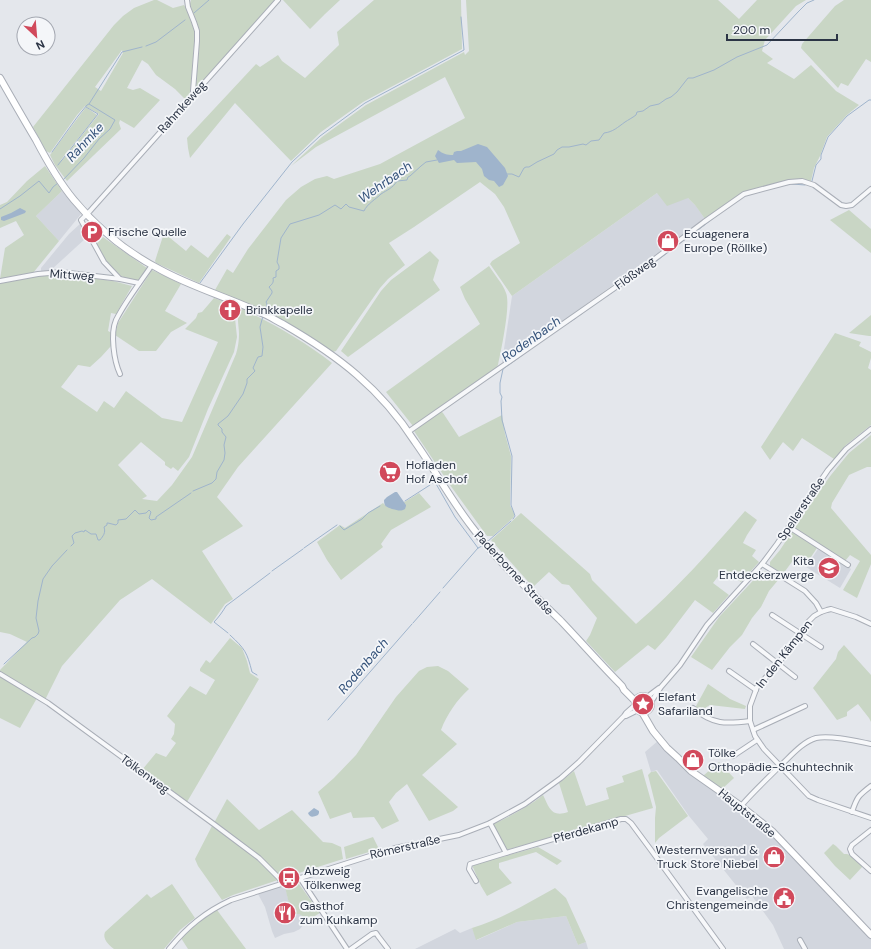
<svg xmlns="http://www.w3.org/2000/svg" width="871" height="949" font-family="'DM Sans',sans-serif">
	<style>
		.built { fill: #d2d6de }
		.green { fill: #c9d6c5; fill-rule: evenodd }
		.water { fill: #9fb4cc }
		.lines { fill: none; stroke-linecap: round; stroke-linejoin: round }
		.stream { stroke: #9fb4cc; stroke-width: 1 }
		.minor-casing { stroke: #a9aeb7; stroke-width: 6 }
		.secondary-casing { stroke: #a9aeb7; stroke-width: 8 }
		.minor { stroke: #f7f8fa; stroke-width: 4 }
		.secondary { stroke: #fff; stroke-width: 6 }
		.labels { text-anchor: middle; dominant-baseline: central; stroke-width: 3.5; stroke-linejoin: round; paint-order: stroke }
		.street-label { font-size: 12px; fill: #2b3445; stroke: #f4f6f9 }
		.poi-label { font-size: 12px; fill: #2b3445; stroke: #f4f6f9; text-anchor: start }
		.water-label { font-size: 13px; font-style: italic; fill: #34527a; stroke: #f4f6f9 }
	</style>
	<rect width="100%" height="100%" fill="#e4e7ec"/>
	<g class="built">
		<path d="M62 191 81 214 59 241 36 216Z"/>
		<path d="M657 193 688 198 696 206 705 219 504 363 502 362 512 296Z"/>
		<path d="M80 224 88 238H86L51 270 41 272V268L69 234Z"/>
		<path d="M818 549 851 569 840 588 806 567Z"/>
		<path d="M659 740 677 761 691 774 741 810 781 844 871 935V949H784L773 925 752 896 747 899 703 844 708 839 689 816 657 770 651 772 645 752Z"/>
		<path d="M285 885 291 912 295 914H299L301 915 306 921 300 929 294 932 284 934 275 938 272 931 265 907 258 894Z"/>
		<path d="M566 916 578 945 586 942 588 949H415L455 929 460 933 472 928 477 940 517 922Z"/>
	</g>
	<g class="green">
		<path d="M154 0H157L173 8 184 5C190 14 193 23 195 34L190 95 186 100 175 89 156 75 148 64 142 60 127 88 133 90 140 88 160 100 134 128 120 120 119 123 121 129 67 181 55 165 50 155 86 107 97 115 60 161 64 158 99 114 85 106 77 115 50 153 46 151 33 127 114 25 123 16 134 8ZM122 50 123 53 101 91 95 87Z"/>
		<path d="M191 0H275L196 89 194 87 199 43V31L190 4Z"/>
		<path d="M283 0H340L325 14 310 29Z"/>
		<path d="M374 0H461L462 49 363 102 321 132 291 161 235 103 190 158 188 148 187 138 256 64 260 67 278 55 282 61 305 78 339 45 337 32Z"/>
		<path d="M466 0H718L739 19 757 0H806L796 6 765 40 762 51 773 59 767 63 794 79 811 65 836 91 859 105 847 115 827 137 820 156 814 168 811 181 788 180 743 192 705 219 695 205 688 198 667 206 657 193 512 296 490 264 492 261 520 243 504 207 495 194 480 182 414 227 389 243 405 265 388 279 380 288 336 351 333 352 311 337 273 316 215 290 227 269 233 273 248 249 286 200 301 187 315 179 327 176 334 179 380 164 465 118 445 77 316 147 291 166 322 137 366 105 464 52 465 55 469 51Z"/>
		<path d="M844 0H871V62L866 59 848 86 841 83 838 88 801 48 802 44 835 6Z"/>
		<path d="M45 166 62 191 36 216 59 241 33 273 0 279 5 248 24 235 16 221 0 228V205L7 202 27 181Z"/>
		<path d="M849 210 871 229V253L830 220Z"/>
		<path d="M164 233 186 251 191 245 208 258 227 234 231 237 199 283 156 263 155 261Z"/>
		<path d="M103 237 147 268 139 280 136 281 121 276 105 261 96 244Z"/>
		<path d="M430 251 439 260 433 280 440 290 348 357 341 351 381 291 391 280Z"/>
		<path d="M489 266C494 274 503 284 506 293 511 304 501 351 498 365L496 368 413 426 386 392 480 324 465 299 460 287Z"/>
		<path d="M152 270 181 284 165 311 187 323 171 332 156 351H139L115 335 118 323Z"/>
		<path d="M62 274 113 281 132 286 116 314 111 313 108 331 112 333 111 346 101 357 90 367 78 365 61 387 97 412 104 401 114 408 126 391 162 418 182 422 218 342 185 329 196 318 198 313 202 312 214 298 238 307 235 318 237 337 234 352 208 409 189 457 178 471 173 467 171 469 165 465V462L141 442 118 465 147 496 142 499 157 501 172 485 192 457 236 354C238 347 239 341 239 334 239 325 236 317 240 308 272 323 304 341 332 363L238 467 217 497 243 526 202 551 233 599 225 604 211 624 152 579 120 600 62 666 45 700 0 673V670L27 642 10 634 0 632V283L40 275Z"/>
		<path d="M871 315V336H869L849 333Z"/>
		<path d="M835 333 861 342 859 346 871 352V358L868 368 871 370V425L846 445 834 459 802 438 793 451 783 442 770 460 761 447Z"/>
		<path d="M441 411 443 413 459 437 502 415 505 434 511 456 510 505 514 513V516L513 518 493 536H487L450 485 414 431 415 429Z"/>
		<path d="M871 435V467H867L849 475 832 503 831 508 871 555V564L857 598 843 590 860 561 850 555 845 561 819 545 805 566 794 559 783 574 770 566V562L780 550 815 497 831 475 849 453Z"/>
		<path d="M419 493 431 507 391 530 381 544 383 547 341 580 327 560 317 542 340 525 345 528 383 503 387 507 406 505 403 503Z"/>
		<path d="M745 511 757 520 747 535 743 543 756 550 752 556 759 562 741 582 723 570 713 583 729 595 713 613 695 600 666 638 655 650 648 645 615 672 586 641 590 635 597 618 569 585 562 584 549 572 533 587 491 540 521 513 590 574 592 580 636 624C676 590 711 550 745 511Z"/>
		<path d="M765 571 779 579 769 591 761 607 752 618 742 635 730 647 712 670 691 657 719 617 761 572Z"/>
		<path d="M230 638 242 648 247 661 250 673 259 679 187 802 142 770 156 753 166 757 176 743 171 739 174 734 175 724 167 716 190 686 206 695 215 680 200 671V669L206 660 210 663Z"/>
		<path d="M844 645 871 675V722L869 718 858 704 847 712V716L837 720 813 688 836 659 838 652Z"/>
		<path d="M438 666 448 671 469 689C457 700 447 714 441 730L457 744 422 775 458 807 453 811 429 821 407 784 396 793 389 802 399 821 382 829 374 817 353 818 351 812 330 819 318 792 334 778 356 755 396 697 419 671 427 667Z"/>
		<path d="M0 676 37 698 20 728 0 718Z"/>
		<path d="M708 684 730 699 746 706 745 709 710 705 700 711 695 708Z"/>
		<circle cx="643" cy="704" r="5"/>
		<path d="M719 762 734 778 722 789 703 776Z"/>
		<path d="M642 769 653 808 506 850 493 826V824C511 816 528 807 543 795 549 807 551 818 568 812L559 783 574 771 586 806 609 799 606 788 624 782 622 776Z"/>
		<path d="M656 771 688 816 659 838 655 843V818L656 807 648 775 651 772Z"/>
		<path d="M227 799 259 830 292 810 323 842 332 843 341 847 343 859 283 878 269 865 214 823Z"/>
		<path d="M212 826 253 856 278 880 233 895 222 900 198 866 195 859Z"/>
		<path d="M373 837 379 849 346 859 344 847Z"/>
		<path d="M833 844 836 846 844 854H847L850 855 863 866 850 880 835 866 824 853Z"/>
		<path d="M538 847 562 861 557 865 536 852 499 863V868L512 883 487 896 481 886 472 865Z"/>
		<path d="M295 883 299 884 320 913 306 921C301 914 301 914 293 914L291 912 285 887Z"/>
		<path d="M172 884 195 918 180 930 164 949H114C109 945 102 939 105 932L147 894 151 898Z"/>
		<path d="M555 888 566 898 586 942 578 945 566 916 517 922 476 940 472 928C502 919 528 903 555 888Z"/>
		<path d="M217 910 246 949H188L181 938C192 927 204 917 217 910Z"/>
	</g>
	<g class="water">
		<path d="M478 144 487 147 505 168 508 176 503 185 499 187 494 181 489 180 484 176 482 169 476 162 457 163 454 160 439 163 435 156 438 150C443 154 447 155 453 155L454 152 457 151H461Z"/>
		<path d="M20 208 26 211 25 213 4 221 1 220V217L11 213Z"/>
		<path d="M395 492H397L406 505V506L405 509C400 512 398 510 392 509 387 507 384 507 384 500L387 497Z"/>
		<path d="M314 808 319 811V813L318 815C313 817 310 818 308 813Z"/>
	</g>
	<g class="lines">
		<g class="stream">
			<path d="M194 13 209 0"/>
			<path d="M146 46 156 42 185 20"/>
			<path d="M52 152 78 116 87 105 89 104"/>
			<path d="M58 165 98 114 86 107"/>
			<path d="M506 174H512L519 177 524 168 526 167H529L537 162 554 154 557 150 562 147H569L583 144 586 145 591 141 599 140 604 133C613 132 618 127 625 122 628 120 632 118 636 115L637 112 643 111 650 106 659 104 666 99 671 97 677 92 688 78H693L714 70 737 57 767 45 798 12 807 3 814 0"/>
			<path d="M63 180 84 158 99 139 110 129 115 120 89 104 122 52 142 47"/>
			<path d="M812 181 816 165 821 159V155L828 137 847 116 869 100H871"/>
			<path d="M792 184 805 185"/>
			<path d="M0 209 20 196 39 181 49 193 53 187 58 183"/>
			<path d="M698 230 720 213"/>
			<path d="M200 283 243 224 292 162 320 136 365 103 464 50 461 17"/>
			<path d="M607 296 647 268 695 232"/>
			<path d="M265 311 267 304 266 302 272 293V291L269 287C272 284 274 283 273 278L276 277V271L279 269V266L277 262 281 238 290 224 319 215 335 205 341 209 346 204 349 207 364 211C367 204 376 199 381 194 387 190 393 188 397 181L407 180 408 177 410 176 421 166 426 162 437 160"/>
			<path d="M580 315 586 310"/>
			<path d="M562 327 576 318"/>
			<path d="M433 483 435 482 455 517 478 548"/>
			<path d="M193 491 212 483 216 479 217 472 224 460 225 453 224 445 226 437 222 432V429L218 425V424L228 416 243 394 247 383V379L255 371 253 368 257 359 258 357 262 356 263 347 260 327 263 316"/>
			<path d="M405 501 430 485"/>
			<path d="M513 519 515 516 514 513 511 505 512 456 502 420 501 401 502 397 500 393V383L503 369 560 328"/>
			<path d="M340 526 344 530 362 519 368 513 380 506"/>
			<path d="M487 542 511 521"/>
			<path d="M71 546 74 543 72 536 75 533 82 531 84 532 85 530 91 534H96L98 540H100C103 536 106 533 104 527L107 525V523H108L116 525 118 523V520L126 519 135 510 139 514 146 513 149 510 151 512 149 518 151 520 156 519V517L191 493"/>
			<path d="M304 548 337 525"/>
			<path d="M272 571 303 549"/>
			<path d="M443 588 478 548 482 546"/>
			<path d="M413 623 440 592"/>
			<path d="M228 633 214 622C219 617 223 611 226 606L270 573"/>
			<path d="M230 635C245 649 247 652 252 672L257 675"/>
			<path d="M4 664 32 638 35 637 38 634 39 631 36 618 38 601 43 579 52 566 67 550"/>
			<path d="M328 720 412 624"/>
		</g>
		<g class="minor-casing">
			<g id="minor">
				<path d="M187 0 188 7 194 22 197 31V41L193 91 195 94"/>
				<path d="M120 279 104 262 81 220 90 211 278 0"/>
				<path d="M0 281 38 274 61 272 112 278 120 279 139 283"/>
				<path d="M120 374C114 361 110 334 116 320 126 300 140 283 152 265"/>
				<path d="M408 432 636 273 704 222 744 194 789 182 802 181 814 185 841 205 846 206 852 205 871 189"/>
				<path d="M789 527 848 565"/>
				<path d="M762 564 805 591 816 603 821 612"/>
				<path d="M772 615 821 647"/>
				<path d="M871 624 856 617 831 609 827 610 821 612 814 616 809 621 778 664 757 687 750 706V721L755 736 764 749 809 796 818 800 871 818"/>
				<path d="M753 644 795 677"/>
				<path d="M729 671 756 690"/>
				<path d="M0 674 48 703 215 825 259 858 279 878 282 883"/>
				<path d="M647 697 659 688"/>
				<path d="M651 702 661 687 680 665 707 625 723 607 762 564 777 544 828 470 846 449 871 429"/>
				<path d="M693 708C713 725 726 724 750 721"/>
				<path d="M626 716 638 710"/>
				<path d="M753 730 805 706"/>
				<path d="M733 756 757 740"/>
				<path d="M741 806C753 792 767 779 780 766 790 757 802 742 816 738 831 735 856 741 871 744"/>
				<path d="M852 812C857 797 858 796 871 786"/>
				<path d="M871 830 852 845 850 849 852 854 871 871"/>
				<path d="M506 853 621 819H626L631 823 651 850 723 949"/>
				<path d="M300 878 347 949"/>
				<path d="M476 881 469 869 470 864 506 853 490 823"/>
				<path d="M800 940 805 949"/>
				<path d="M169 949C187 927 205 912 231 900L395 848 459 835 490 823 525 804 561 778 579 762 624 716 626 713 635 705"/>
				<path d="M351 949 372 934 376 933 378 936 388 949"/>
			</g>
		</g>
		<g class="secondary-casing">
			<g id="secondary">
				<path d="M0 78C12 99 24 120 36 140 47 161 59 182 74 200 98 229 128 253 161 270 192 287 227 297 259 312 268 315 275 320 283 324 309 339 334 355 357 375 379 394 399 417 415 442 435 470 451 500 472 527 498 562 530 591 561 621 582 643 601 665 622 686L624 690 635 701"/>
				<circle cx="643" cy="704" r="8"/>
				<path d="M642 712 653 731 667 748 678 758 691 771 741 806 772 831 871 935"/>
			</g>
		</g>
		<use href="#minor" class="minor"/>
		<use href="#secondary" class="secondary"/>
	</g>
	<defs>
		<g id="parking-disc" transform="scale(1.15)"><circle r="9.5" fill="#d1495b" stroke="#f4f6f9"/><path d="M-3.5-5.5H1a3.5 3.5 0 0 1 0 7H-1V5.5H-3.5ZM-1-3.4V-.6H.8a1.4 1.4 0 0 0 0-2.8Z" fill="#fff"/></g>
		<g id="shop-disc" transform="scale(1.15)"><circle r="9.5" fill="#d1495b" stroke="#f4f6f9"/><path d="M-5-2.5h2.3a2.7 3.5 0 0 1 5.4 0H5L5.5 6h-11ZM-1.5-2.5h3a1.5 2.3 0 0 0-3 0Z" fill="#fff"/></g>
		<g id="church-disc" transform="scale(1.15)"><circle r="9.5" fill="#d1495b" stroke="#f4f6f9"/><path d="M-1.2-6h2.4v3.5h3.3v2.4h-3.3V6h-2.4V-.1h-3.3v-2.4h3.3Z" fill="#fff"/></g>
		<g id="supermarket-disc" transform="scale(1.15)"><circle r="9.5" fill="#d1495b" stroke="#f4f6f9"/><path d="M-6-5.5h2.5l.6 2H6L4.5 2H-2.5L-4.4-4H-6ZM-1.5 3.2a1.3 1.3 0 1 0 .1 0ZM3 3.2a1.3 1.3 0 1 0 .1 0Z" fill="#fff"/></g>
		<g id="school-disc" transform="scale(1.15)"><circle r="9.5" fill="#d1495b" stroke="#f4f6f9"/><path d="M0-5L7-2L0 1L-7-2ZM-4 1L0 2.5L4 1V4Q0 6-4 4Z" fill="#fff"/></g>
		<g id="sight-disc" transform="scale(1.15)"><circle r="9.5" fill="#d1495b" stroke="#f4f6f9"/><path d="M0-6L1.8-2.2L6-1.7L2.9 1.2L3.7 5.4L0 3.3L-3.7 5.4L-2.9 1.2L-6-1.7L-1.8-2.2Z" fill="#fff"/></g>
		<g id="bus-disc" transform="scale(1.15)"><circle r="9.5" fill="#d1495b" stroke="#f4f6f9"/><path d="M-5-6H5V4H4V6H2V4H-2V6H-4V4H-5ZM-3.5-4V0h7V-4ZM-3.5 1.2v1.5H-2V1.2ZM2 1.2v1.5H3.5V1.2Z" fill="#fff"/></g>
		<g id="civic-disc" transform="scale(1.15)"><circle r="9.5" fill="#d1495b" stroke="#f4f6f9"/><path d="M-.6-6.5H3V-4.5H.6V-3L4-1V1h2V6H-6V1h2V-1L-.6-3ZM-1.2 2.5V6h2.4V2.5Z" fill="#fff"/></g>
		<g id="restaurant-disc" transform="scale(1.15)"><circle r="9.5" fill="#d1495b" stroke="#f4f6f9"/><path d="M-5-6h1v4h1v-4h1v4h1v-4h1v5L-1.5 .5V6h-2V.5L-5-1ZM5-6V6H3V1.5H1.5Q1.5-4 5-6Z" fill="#fff"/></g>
	</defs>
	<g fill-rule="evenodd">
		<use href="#parking-disc" x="92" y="232"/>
		<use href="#shop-disc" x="668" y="241"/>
		<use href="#church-disc" x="230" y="310"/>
		<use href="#supermarket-disc" x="390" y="472"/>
		<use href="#school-disc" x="829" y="568"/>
		<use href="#sight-disc" x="643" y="704"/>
		<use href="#shop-disc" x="693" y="760"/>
		<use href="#shop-disc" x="774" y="857"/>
		<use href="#bus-disc" x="289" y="878"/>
		<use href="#civic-disc" x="784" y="898"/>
		<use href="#restaurant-disc" x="285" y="913"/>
	</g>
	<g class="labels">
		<g class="street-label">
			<text transform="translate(182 107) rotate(-48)">Rahmkeweg</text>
			<text transform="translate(635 273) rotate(-36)">Flößweg</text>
			<text transform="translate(72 275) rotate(4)">Mittweg</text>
			<text transform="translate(801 509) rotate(-56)">Spellerstraße</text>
			<text transform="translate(514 573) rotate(47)">Paderborner Straße</text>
			<text transform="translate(784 654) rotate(-52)">In den Kämpen</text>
			<text transform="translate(145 774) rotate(36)">Tölkenweg</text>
			<text transform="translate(747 813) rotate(39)">Hauptstraße</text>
			<text transform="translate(586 830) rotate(-16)">Pferdekamp</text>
			<text transform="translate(405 847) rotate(-13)">Römerstraße</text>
		</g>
		<g class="poi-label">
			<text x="108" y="232">Frische Quelle</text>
			<text x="684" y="234">Ecuagenera<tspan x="684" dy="14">Europe (Röllke)</tspan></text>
			<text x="246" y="310">Brinkkapelle</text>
			<text x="406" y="465">Hofladen<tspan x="406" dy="14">Hof Aschof</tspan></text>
			<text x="814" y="561" text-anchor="end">Kita<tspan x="814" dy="14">Entdeckerzwerge</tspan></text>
			<text x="658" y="697">Elefant<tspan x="658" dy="14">Safariland</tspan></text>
			<text x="708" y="753">Tölke<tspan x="708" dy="14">Orthopädie-Schuhtechnik</tspan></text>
			<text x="758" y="850" text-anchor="end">Westernversand &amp;<tspan x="758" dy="14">Truck Store Niebel</tspan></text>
			<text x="304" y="871">Abzweig<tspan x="304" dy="14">Tölkenweg</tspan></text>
			<text x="768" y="891" text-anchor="end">Evangelische<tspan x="768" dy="14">Christengemeinde</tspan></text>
			<text x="300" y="906">Gasthof<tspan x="300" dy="14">zum Kuhkamp</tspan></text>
		</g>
		<g class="water-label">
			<text transform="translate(85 142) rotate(-47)">Rahmke</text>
			<text transform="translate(385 182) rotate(-35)">Wehrbach</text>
			<text transform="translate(531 339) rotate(-35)">Rodenbach</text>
			<text transform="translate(363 666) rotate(-49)">Rodenbach</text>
		</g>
	</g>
	<g transform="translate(36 36) rotate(154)"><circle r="19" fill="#f4f6f9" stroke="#a4a8b1"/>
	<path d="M0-3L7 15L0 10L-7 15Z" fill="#d1495b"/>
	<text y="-6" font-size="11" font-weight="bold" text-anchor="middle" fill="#2b3445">N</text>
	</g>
	<path d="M727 34v6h110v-6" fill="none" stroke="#2b3445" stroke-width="2"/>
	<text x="733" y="34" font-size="12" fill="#2b3445" stroke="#f4f6f9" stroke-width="3" paint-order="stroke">200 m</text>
</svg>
